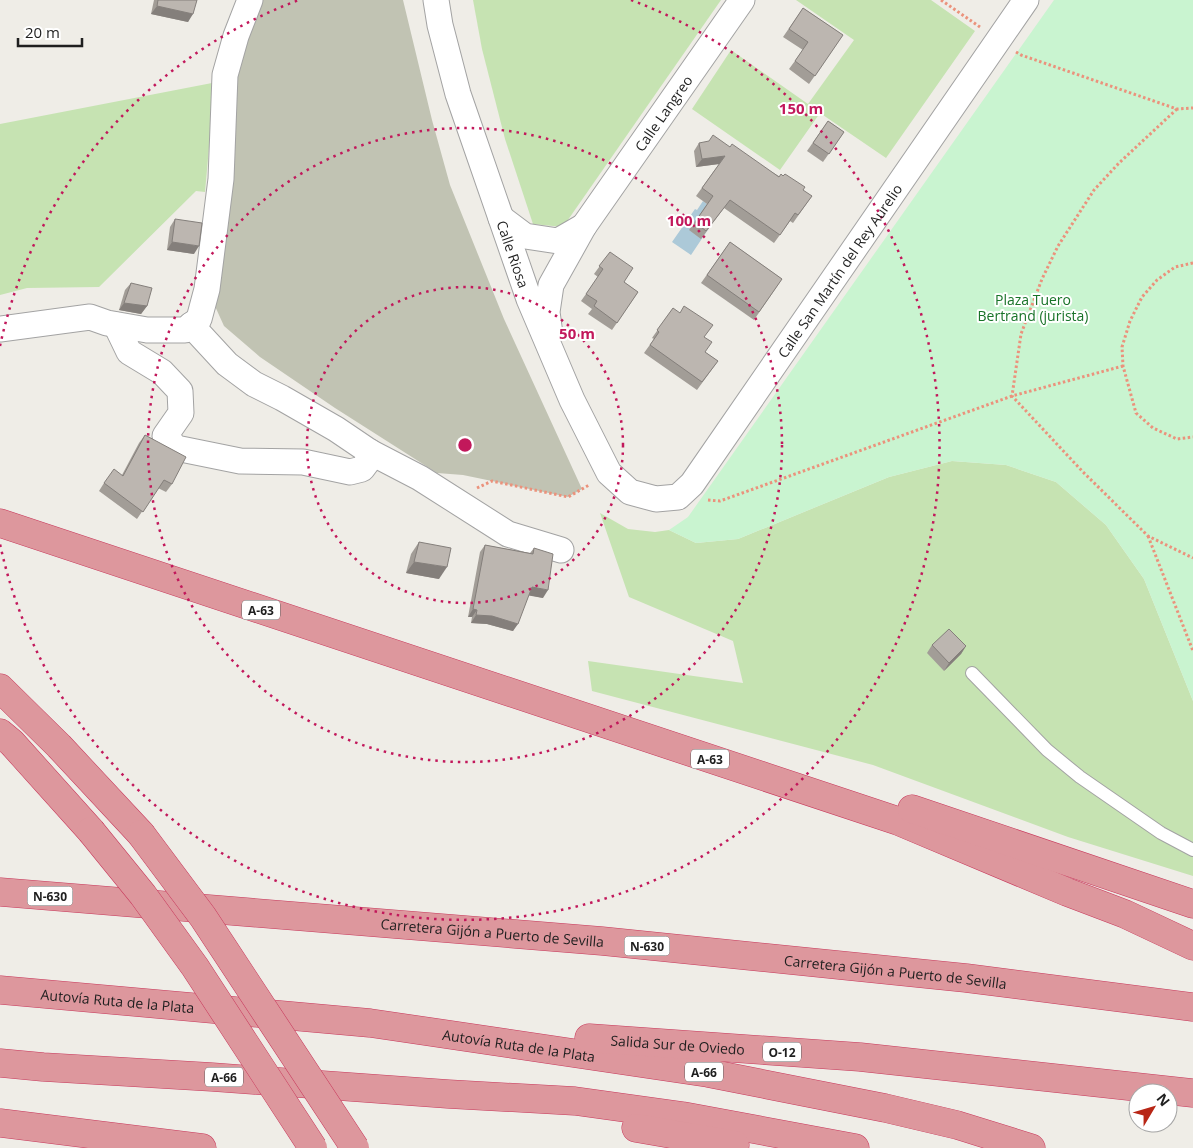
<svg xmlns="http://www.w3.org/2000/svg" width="1193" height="1148" font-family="'Open Sans',sans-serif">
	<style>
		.construction { fill: #c1c3b3 }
		.grass { fill: #c6e3b2 }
		.park { fill: #c9f4d0 }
		.water { fill: #acc9d8 }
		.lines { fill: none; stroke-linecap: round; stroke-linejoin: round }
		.lane-casing { stroke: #a3a3a3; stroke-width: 14 }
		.street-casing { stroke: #a3a3a3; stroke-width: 27 }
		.highway-casing { stroke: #c8395c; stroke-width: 29 }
		.path { stroke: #eb927c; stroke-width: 3; stroke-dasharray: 2.5 2.5; stroke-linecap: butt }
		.lane { stroke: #fff; stroke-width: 12 }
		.street { stroke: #fff; stroke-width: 25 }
		.highway { stroke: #dd979d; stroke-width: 28 }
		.highway-bridge-casing { stroke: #c8395c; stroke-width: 29; stroke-linecap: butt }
		.highway-bridge { stroke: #dd979d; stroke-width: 28 }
		.wall { fill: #a29d97 }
		.shaded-wall { fill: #847f7b }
		.building { fill: #bcb6b0; stroke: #847f7b }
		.ring { fill: none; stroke: #c2185b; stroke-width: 2.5; stroke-dasharray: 2.5 5 }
		.labels { text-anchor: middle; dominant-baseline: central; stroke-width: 4; stroke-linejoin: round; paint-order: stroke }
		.shield { fill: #fff; stroke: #626262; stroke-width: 1 }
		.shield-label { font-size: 12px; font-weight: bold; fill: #1f1f1f }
		.street-label { font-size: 14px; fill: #1f1f1f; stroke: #fff }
		.park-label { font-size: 14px; fill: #187328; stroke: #fff }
		.centre { fill: #c2185b; stroke: #fff; stroke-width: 2.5 }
		.ring-label { font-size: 15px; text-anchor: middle; font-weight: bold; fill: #c2185b; stroke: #fff; stroke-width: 4; stroke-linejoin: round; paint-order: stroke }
	</style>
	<rect width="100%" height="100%" fill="#efede7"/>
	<path class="construction" d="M261 0H403L432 120 450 185 504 319 582 489 568 497 463 475 437 473 335 408 260 357 224 326 214 304 235 73Z"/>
	<g class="grass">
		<path d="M473 0H721L563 227 533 224 505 139 482 49Z"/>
		<path d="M796 0H931L975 31 886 158 820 113 780 170 692 109 731 50 808 104 854 40Z"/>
		<path d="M212 83 211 125 205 192 196 191 99 287 27 288 0 295V124Z"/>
		<path d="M952 461 1006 465 1056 482 1106 525 1144 579 1193 701V876L1068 837 873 765 592 691 588 661 743 683 733 641 629 597 600 513 628 529 655 532 669 530 696 543 738 539 889 477Z"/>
	</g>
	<path class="park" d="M1054 0H1193V701L1144 579 1106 525 1056 482 1006 465 952 461 889 477 738 539 696 543 669 530 688 517Z"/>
	<path class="water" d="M703 201 707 204 699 217 711 225 691 255 672 242 695 209 697 210Z"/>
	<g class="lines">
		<g class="lane-casing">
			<path id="lane" d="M972 673 1047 750 1080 777 1161 833 1193 850"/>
		</g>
		<g class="street-casing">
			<g id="street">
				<path id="s1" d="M436 0 440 25 458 94 529 299 572 400 609 473 630 492 656 499 678 497 692 484 1026 0"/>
				<path d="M501 218 525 236 558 241 584 226"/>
				<path d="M116 325 129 352 162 372 180 391 181 413 165 436 176 448 240 461 303 462 350 472 362 469 368 461 370 452"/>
				<path d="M191 325 227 364 254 384 282 398 336 429 370 452 420 478 508 534 561 550"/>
				<path d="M0 329 90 317 107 323 147 330H185L199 319 207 289 221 179 225 75 236 36 250 0"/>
				<path id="s2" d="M550 334 547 312 551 285 584 226 742 0"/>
			</g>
		</g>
		<g class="highway-casing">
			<g id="highway">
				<path d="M0 523 898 821 1067 892 1125 914 1193 946"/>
				<path d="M0 688 59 746 141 834"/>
				<path d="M0 733 12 743 91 831"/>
				<path d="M912 809 1193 904"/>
				<path id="s3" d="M0 892 602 941 966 978 1193 1007"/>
				<path id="s4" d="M0 990 370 1023 708 1073 885 1108 957 1125 1031 1148"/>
				<path id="s5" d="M589 1038 860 1057 1193 1093"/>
				<path d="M0 1063 43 1067 212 1077 448 1094 575 1101 683 1116 855 1148"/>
				<path d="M0 1123 202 1148"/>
				<path d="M636 1128 735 1145"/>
			</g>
		</g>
		<g class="path">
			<path d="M941 0 980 27"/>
			<path d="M1016 52 1021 55 1177 109 1193 108"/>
			<path d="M1177 109 1119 163 1094 190 1058 246 1042 279 1021 334 1012 396 1083 472 1148 536 1193 558"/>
			<path d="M1193 263 1175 267 1157 280 1142 297 1130 321 1122 347 1123 366 1136 413 1153 428 1177 439 1193 437"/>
			<path d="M477 488 492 481 568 497 589 485"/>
			<path d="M708 500 720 501 1012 396 1123 366"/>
			<path d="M1148 536 1193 651"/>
		</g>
		<use href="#lane" class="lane"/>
		<use href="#street" class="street"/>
		<use href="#highway" class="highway"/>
		<g class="highway-bridge-casing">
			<g id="highway-bridge">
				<path d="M91 831 143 895 195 967 313 1148"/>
				<path d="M141 834 203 917 355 1148"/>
			</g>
		</g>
		<use href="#highway-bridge" class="highway-bridge"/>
	</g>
	<g class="wall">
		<path d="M154 0H197L188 22 151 14Z"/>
		<path d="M803 8 843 35 809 84 789 69 803 50 783 37Z"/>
		<path d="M828 121 844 132 823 162 807 151Z"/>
		<path d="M699 143 730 147 812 196 793 223 790 221 774 243 724 208 701 239 689 230 707 204 696 196 719 164 696 167 694 151Z"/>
		<path d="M175 219 194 254 167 250 170 227Z"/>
		<path d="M730 242 782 279 754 320 701 283Z"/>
		<path d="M610 252 624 282 638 292 612 330 588 314 592 309 581 301 598 277 594 274Z"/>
		<path d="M131 283 147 306 141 314 119 310 125 290Z"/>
		<path d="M673 308 704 337 705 352 718 361 697 390 644 353 654 339 652 338Z"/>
		<path d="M145 435 172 484 166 492 158 488 137 519 99 491 104 483 122 475 139 443Z"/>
		<path d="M419 542 439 579 406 573 411 554Z"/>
		<path d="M485 545 530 553 534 548 543 598 529 595 513 631 487 624 471 623 472 617H468L480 552Z"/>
		<path d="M932 645 966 646 961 654 944 671 927 653Z"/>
	</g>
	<g class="shaded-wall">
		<path d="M157 6 193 14 188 22 151 14Z"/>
		<path d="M725 156 719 164 696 167 702 159Z"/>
		<path d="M172 242 199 246 194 254 167 250Z"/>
		<path d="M124 303 147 306 141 314 119 310Z"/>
		<path d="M414 562 447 567 439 579 406 573Z"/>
		<path d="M532 587 548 590 543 598 526 595Z"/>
		<path d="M473 609 477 610 472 617H468Z"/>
		<path d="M476 615 492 616 518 624 513 631 487 624 471 623Z"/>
		<path d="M966 646 961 654 944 671 949 663Z"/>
	</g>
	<g class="building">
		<path d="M158 0H197L193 14 157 6Z"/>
		<path d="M803 8 843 35 815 76 795 61 808 42 789 29Z"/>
		<path d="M828 121 844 132 829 154 813 143Z"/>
		<path d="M713 135 730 147 732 144 779 177 781 174 783 176 785 174 805 187 803 190 812 196 798 215 795 213 780 235 730 200 706 231 695 222 713 196 702 188 725 156 702 159 699 143 709 141Z"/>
		<path d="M175 219 202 223 199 246 172 242Z"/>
		<path d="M730 242 782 279 759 312 707 275Z"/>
		<path d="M610 252 633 268 624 282 638 292 617 323 594 306 597 301 586 294 603 269 599 266Z"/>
		<path d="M131 283 152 288 147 306 124 303Z"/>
		<path d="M684 306 713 325 704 337 712 342 705 352 718 361 702 382 650 345 659 332 657 330 673 308 680 313Z"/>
		<path d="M145 435 186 457 172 484 164 480 143 512 104 483 114 469 123 476Z"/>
		<path d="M419 542 451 548 447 567 414 562Z"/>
		<path d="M485 545 533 554 534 548 553 554 548 590 532 587 518 624 492 616 476 615 477 610 473 609Z"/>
		<path d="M949 629 966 646 949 663 932 645Z"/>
	</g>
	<g class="ring">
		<circle cx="465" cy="445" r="158"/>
		<circle cx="465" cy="445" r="317"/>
		<path d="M0 346A475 475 0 0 1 299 0M631 0A475 475 0 1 1 0 544"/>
	</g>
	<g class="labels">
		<g class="shield">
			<rect x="242" y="600.5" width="38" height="19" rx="4"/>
			<rect x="691" y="749.5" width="38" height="19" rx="4"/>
			<rect x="27.5" y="886.5" width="45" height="19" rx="4"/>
			<rect x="624.5" y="936.5" width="45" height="19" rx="4"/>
			<rect x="763" y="1042.5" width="38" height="19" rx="4"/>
			<rect x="685" y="1062.5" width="38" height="19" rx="4"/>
			<rect x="205" y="1067.5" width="38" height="19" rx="4"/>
		</g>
		<g class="shield-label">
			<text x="261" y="610">A-63</text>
			<text x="710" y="759">A-63</text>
			<text x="50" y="896">N-630</text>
			<text x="647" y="946">N-630</text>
			<text x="782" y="1052">O-12</text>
			<text x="704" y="1072">A-66</text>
			<text x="224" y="1077">A-66</text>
		</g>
		<g class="street-label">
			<text stroke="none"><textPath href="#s2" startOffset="255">Calle Langreo</textPath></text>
			<text stroke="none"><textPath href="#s1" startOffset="266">Calle Riosa</textPath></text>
			<text stroke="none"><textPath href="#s1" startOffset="861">Calle San Martín del Rey Aurelio</textPath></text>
			<text stroke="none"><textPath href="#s3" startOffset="494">Carretera Gijón a Puerto de Sevilla</textPath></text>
			<text stroke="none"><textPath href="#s3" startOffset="899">Carretera Gijón a Puerto de Sevilla</textPath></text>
			<text stroke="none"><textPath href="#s4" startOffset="118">Autovía Ruta de la Plata</textPath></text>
			<text stroke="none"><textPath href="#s4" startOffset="522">Autovía Ruta de la Plata</textPath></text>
			<text stroke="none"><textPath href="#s5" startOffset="89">Salida Sur de Oviedo</textPath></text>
		</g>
		<g class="park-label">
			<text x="1033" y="299">Plaza Tuero<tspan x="1033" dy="16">Bertrand (jurista)</tspan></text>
		</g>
	</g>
	<circle cx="465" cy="445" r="8" class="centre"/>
	<g class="ring-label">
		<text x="801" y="114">150 m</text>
		<text x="689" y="226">100 m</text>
		<text x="577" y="339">50 m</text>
	</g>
	<g transform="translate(1153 1108) rotate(52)"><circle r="24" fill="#ffffff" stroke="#a5a5a5"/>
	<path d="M0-4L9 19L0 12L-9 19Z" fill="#b82616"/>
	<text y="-8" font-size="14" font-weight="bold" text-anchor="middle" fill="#1f1f1f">N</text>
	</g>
	<path d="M18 38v8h64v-8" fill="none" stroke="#1f1f1f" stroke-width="2.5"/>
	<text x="25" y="38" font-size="15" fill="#1f1f1f" stroke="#ffffff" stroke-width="4" paint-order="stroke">20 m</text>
</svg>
